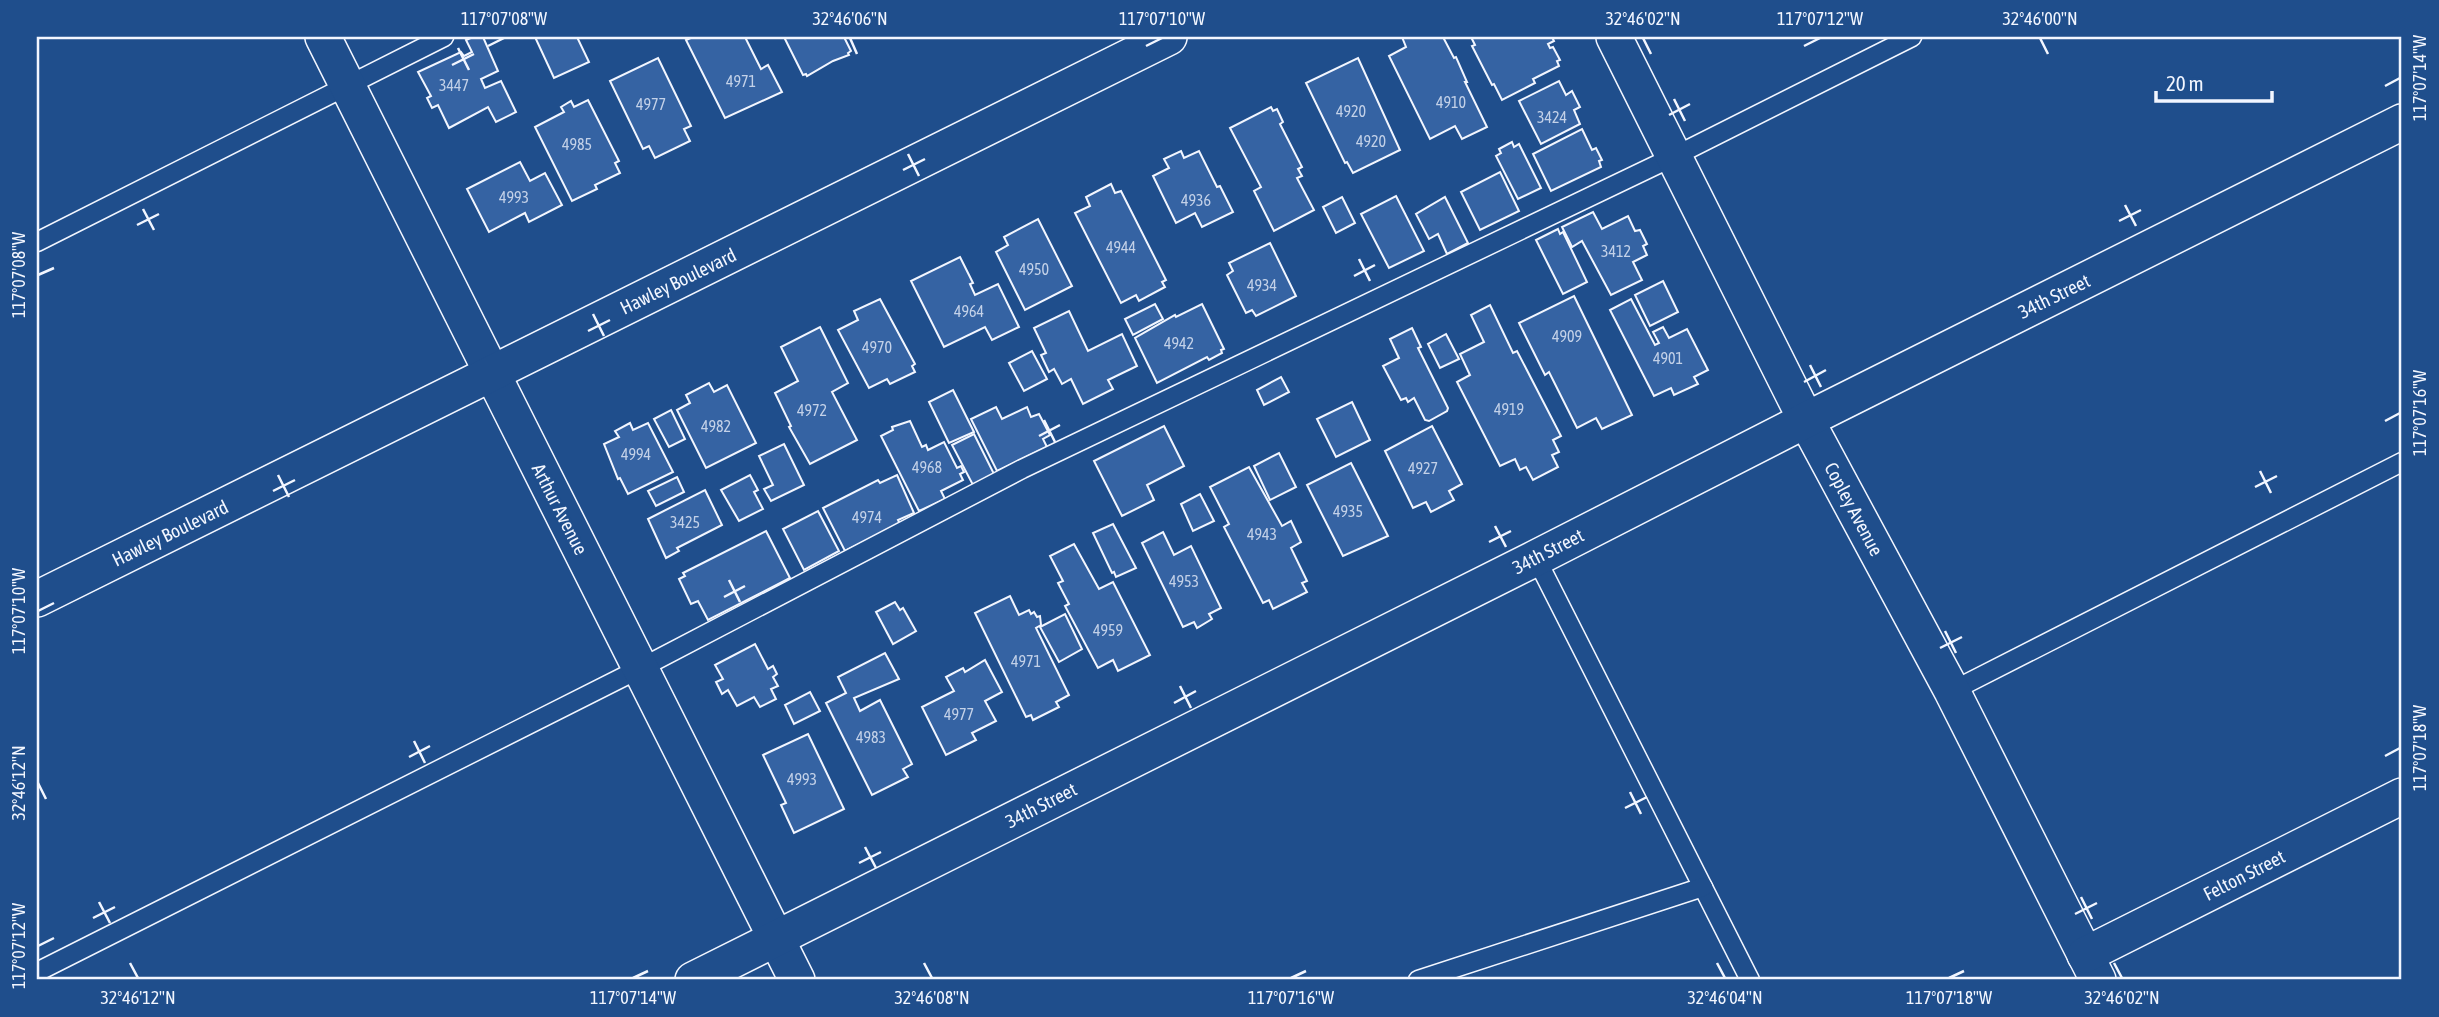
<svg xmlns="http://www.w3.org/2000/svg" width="2439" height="1017" font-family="'Asap Condensed',sans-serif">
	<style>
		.building { fill: #3563a3; stroke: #f2f6ff; stroke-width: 2 }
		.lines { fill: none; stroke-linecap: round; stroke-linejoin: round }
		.service-casing { stroke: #f2f6ff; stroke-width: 21 }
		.minor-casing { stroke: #f2f6ff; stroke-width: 38 }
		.service { stroke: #1f4e8c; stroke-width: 18 }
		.minor { stroke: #1f4e8c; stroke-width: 35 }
		.ticks { fill: none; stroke: #f2f6ff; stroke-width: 2.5 }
		.labels { text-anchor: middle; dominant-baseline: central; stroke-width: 5; stroke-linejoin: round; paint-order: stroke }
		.number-label { font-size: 16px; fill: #c3d1e8 }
		.street-label { font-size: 19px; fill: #f2f6ff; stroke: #1f4e8c }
		.neatline { fill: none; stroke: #f2f6ff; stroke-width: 2.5 }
		.ticks-label { font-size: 18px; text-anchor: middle; fill: #f2f6ff }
	</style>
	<rect width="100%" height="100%" fill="#1f4e8c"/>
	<g class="building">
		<path d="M473 37H483L498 71 481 79 485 88 501 81 516 112 496 122 488 107 449 128 438 105 432 108 427 98 431 96 418 72 461 52 464 56 472 52 466 40Z"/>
		<path d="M535 37H577L589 62 554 78Z"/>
		<path d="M693 37H745L761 69 768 65 782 92 725 118 686 40Z"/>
		<path d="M784 37H844L851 51 848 53 849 55 833 61 807 76 806 74 803 75Z"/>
		<path d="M1402 37H1443L1454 58 1456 57 1467 82H1465L1487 127 1462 139 1455 126 1430 139 1389 56 1406 47Z"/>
		<path d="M1471 37H1552L1554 41 1548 44 1550 48 1553 47 1560 60 1557 61 1559 66 1533 79 1535 83 1502 100 1494 84 1492 85 1472 46 1475 45Z"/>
		<path d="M658 58 691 126 684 129 690 141 655 158 649 146 643 149 610 81Z"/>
		<path d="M1358 58 1400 150 1353 173 1347 162 1345 163 1306 83Z"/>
		<path d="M1559 81 1566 95 1572 91 1580 107 1574 110 1580 124 1541 144 1519 101Z"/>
		<path d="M588 100 619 161 615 163 620 173 595 185 597 189 572 201 535 127 564 112 561 107 571 101 574 107Z"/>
		<path d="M1271 107 1273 111 1277 109 1283 122 1280 124 1302 167 1298 169 1302 176 1297 178 1314 210 1274 231 1254 191 1261 187 1230 128Z"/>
		<path d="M1582 129 1592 150 1596 148 1602 160 1599 161 1601 167 1551 191 1533 154Z"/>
		<path d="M1512 142 1514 147 1519 144 1541 188 1518 199 1496 156 1501 153 1499 149Z"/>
		<path d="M1181 151 1184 158 1199 151 1217 187 1220 186 1233 212 1202 227 1195 213 1176 223 1153 176 1169 168 1164 159Z"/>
		<path d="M520 162 530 181 545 173 562 205 529 222 525 213 489 232 467 189Z"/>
		<path d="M1500 172 1519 211 1480 230 1461 192Z"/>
		<path d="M1111 184 1115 193 1121 191 1166 280 1162 282 1165 287 1139 301 1136 295 1121 303 1075 213 1090 206 1086 197Z"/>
		<path d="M1396 196 1424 251 1389 268 1361 214Z"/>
		<path d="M1342 197 1355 223 1336 233 1323 207Z"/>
		<path d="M1445 197 1468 243 1447 254 1438 234 1429 239 1416 214Z"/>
		<path d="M1593 212 1602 229 1628 216 1635 231 1640 230 1647 244 1643 246 1647 255 1633 262 1642 280 1611 295 1582 241 1572 247 1562 227Z"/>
		<path d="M1038 219 1072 286 1025 310 996 252 1008 245 1004 237Z"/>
		<path d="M1558 229 1560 234 1563 232 1587 282 1563 294 1536 240Z"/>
		<path d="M1270 243 1296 296 1256 316 1252 310 1246 313 1227 275 1233 271 1229 263Z"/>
		<path d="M960 257 973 283 970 284 975 295 998 284 1019 327 992 340 985 327 944 347 911 281Z"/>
		<path d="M1663 281 1678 312 1650 326 1635 295Z"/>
		<path d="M1574 296 1632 415 1602 429 1596 418 1577 428 1549 372 1545 375 1519 323Z"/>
		<path d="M880 299 915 364 912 366 915 372 890 384 887 379 869 388 838 330 858 320 854 311Z"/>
		<path d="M1631 299 1655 345 1659 343 1653 332 1663 327 1669 338 1687 329 1708 370 1694 377 1698 384 1674 395 1671 388 1654 396 1610 310Z"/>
		<path d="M1155 304 1163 319 1133 335 1125 319Z"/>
		<path d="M1202 304 1224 349 1221 350 1222 353 1209 360 1207 357 1157 383 1135 338 1175 315 1176 317Z"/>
		<path d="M1490 305 1513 353 1517 351 1561 436 1553 440 1559 452 1552 455 1558 467 1533 480 1526 467 1520 470 1515 459 1500 466 1457 382 1470 375 1460 354 1484 342 1471 315Z"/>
		<path d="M1069 311 1088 351 1122 334 1137 366 1108 380 1113 389 1083 404 1071 379 1062 384 1054 369 1049 372 1041 355 1046 353 1034 328Z"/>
		<path d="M820 327 848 383 832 392 857 440 810 464 789 427 791 426 775 393 798 381 781 347Z"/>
		<path d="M1412 328 1421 347 1418 348 1448 408 1447 411 1429 421 1425 420 1414 398 1408 402 1406 398 1401 400 1383 366 1399 358 1390 339Z"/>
		<path d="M1446 334 1459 359 1440 368 1428 344Z"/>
		<path d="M1032 351 1047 379 1024 391 1009 363Z"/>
		<path d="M1281 377 1289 392 1264 405 1257 390Z"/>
		<path d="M709 383 714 392 727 385 756 443 706 468 677 410 690 403 686 395Z"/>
		<path d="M953 390 974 432 949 443 929 402Z"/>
		<path d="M1352 402 1370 440 1336 457 1317 419Z"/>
		<path d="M996 407 1002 419 1027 407 1031 417 1039 414 1050 435 1043 439 1047 447 997 471 971 419Z"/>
		<path d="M671 410 685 439 669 447 654 419Z"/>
		<path d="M910 421 922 447 926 445 928 450 944 442 957 468 961 466 964 472 960 474 963 480 941 491 945 499 919 511 881 436 893 430 892 427Z"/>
		<path d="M630 423 633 430 648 423 673 472 628 494 620 478 618 479 604 444 619 437 615 431Z"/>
		<path d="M1164 426 1184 466 1147 485 1154 500 1122 516 1094 461Z"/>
		<path d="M1432 426 1462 484 1449 491 1454 500 1431 512 1426 502 1413 508 1385 451Z"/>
		<path d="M974 434 994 474 973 485 952 445Z"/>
		<path d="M784 444 804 485 771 501 764 489 773 485 759 456Z"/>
		<path d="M1279 453 1296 487 1270 500 1254 466Z"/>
		<path d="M1351 463 1388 536 1343 556 1307 485Z"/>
		<path d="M1249 467 1282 526 1291 521 1301 542 1291 548 1307 581 1302 583 1307 592 1273 609 1269 600 1263 603 1224 527 1229 524 1210 487Z"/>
		<path d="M750 475 758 490 754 492 763 509 739 521 721 490Z"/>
		<path d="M897 475 914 513 898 520 900 524 845 551 823 508 878 480 880 483Z"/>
		<path d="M677 477 684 492 656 506 648 491Z"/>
		<path d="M705 490 722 525 677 548 679 551 666 558 648 519Z"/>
		<path d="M1200 494 1214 521 1193 531 1181 504Z"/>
		<path d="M818 511 839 551 804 570 783 529Z"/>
		<path d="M1113 524 1136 568 1116 577 1114 572 1112 573 1093 533Z"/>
		<path d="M766 531 790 578 708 620 698 601 691 604 679 579 685 576 683 573Z"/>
		<path d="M1163 532 1174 555 1191 546 1221 608 1209 614 1212 619 1197 628 1194 622 1183 627 1142 543Z"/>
		<path d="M1074 544 1099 589 1113 582 1150 655 1118 671 1113 660 1098 668 1065 606 1069 604 1058 583 1063 581 1050 556Z"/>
		<path d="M1010 596 1019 615 1029 610 1031 614 1034 612 1037 617 1040 616 1041 625 1036 628 1069 695 1056 702 1059 707 1033 720 1031 715 1026 717 975 613Z"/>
		<path d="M895 602 900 610 903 608 916 631 893 644 876 612Z"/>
		<path d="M1065 614 1082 649 1059 662 1040 627Z"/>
		<path d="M755 644 768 669 773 666 777 674 773 677 778 686 771 689 776 699 760 707 754 697 737 706 728 690 722 694 716 682 723 679 715 665Z"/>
		<path d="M885 653 899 679 854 698 860 711 880 700 912 764 903 769 908 777 872 795 826 703 846 693 838 677Z"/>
		<path d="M985 660 1002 692 985 701 996 721 972 733 976 740 946 755 922 707 954 691 946 677 963 668 965 672Z"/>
		<path d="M810 692 820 711 794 724 785 705Z"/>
		<path d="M808 734 844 809 794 833 781 805 786 803 763 755Z"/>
	</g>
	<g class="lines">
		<g class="service-casing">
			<g id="service">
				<path d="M37 242 444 37"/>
				<path d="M1536 558 1750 980"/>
				<path d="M1952 691 2402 462"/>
				<path d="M37 972 641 668 1022 469 1675 156 1912 37"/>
				<path d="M1418 980 1703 887"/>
			</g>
		</g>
		<g class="minor-casing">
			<g id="minor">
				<path d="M323 37 797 980"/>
				<path d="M1614 37 1806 420 1952 691 2098 980"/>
				<path d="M37 599 1169 37"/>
				<path d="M2085 955 2402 796"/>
				<path d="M693 980 1536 558 1806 420 2402 122"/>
			</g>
		</g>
		<use href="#service" class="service"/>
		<use href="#minor" class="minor"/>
	</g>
	<path class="ticks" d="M850 38 857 54M1643 38 1651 54M2040 38 2048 54M488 46 504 38M1146 46 1162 38M1804 46 1820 38M458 48 469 70M452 65 474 54M2385 86 2400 78M1674 99 1685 121M1669 115 1690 104M908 154 919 176M903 170 925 159M2125 205 2136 226M143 209 154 230M2119 221 2141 210M137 225 159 214M1359 259 1370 281M38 275 54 268M1354 276 1375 265M593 314 604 336M588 331 610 320M1810 365 1821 387M1804 382 1826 370M1044 420 1055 442M2385 421 2400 413M1039 436 1060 425M2260 471 2271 493M278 475 289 497M2255 487 2277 476M273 491 295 480M1495 526 1506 547M1489 542 1511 531M729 580 740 602M724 597 745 586M38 611 54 603M1945 631 1956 653M1940 648 1962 637M1180 686 1191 708M1174 703 1196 691M414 741 425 763M2385 756 2400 748M409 757 430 746M38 783 46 799M1630 792 1641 814M1625 808 1647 797M865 847 876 868M859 863 881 852M2081 897 2092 919M99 902 110 923M2075 914 2097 903M93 918 115 907M38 946 54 938M130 963 138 978M924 963 932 978M1717 963 1725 978M2114 963 2122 978M633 978 648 971M1291 978 1306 971M1949 978 1964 971"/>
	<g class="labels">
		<g class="number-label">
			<text x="741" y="81">4971</text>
			<text x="454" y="85">3447</text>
			<text x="1451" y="102">4910</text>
			<text x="651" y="104">4977</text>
			<text x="1351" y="111">4920</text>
			<text x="1552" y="117">3424</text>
			<text x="1371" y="141">4920</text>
			<text x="577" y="144">4985</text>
			<text x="514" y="197">4993</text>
			<text x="1196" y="200">4936</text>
			<text x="1121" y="247">4944</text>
			<text x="1616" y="251">3412</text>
			<text x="1034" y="269">4950</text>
			<text x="1262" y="285">4934</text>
			<text x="969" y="311">4964</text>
			<text x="1567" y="336">4909</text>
			<text x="1179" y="343">4942</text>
			<text x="877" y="347">4970</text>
			<text x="1668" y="358">4901</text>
			<text x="1509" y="409">4919</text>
			<text x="812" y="410">4972</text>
			<text x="716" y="426">4982</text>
			<text x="636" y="454">4994</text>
			<text x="927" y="467">4968</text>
			<text x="1423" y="468">4927</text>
			<text x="1348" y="511">4935</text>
			<text x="867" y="517">4974</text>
			<text x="685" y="522">3425</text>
			<text x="1262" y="534">4943</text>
			<text x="1184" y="581">4953</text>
			<text x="1108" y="630">4959</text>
			<text x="1026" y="661">4971</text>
			<text x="959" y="714">4977</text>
			<text x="871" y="737">4983</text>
			<text x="802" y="779">4993</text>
		</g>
		<g class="street-label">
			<text transform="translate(678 281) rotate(-26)">Hawley Boulevard</text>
			<text transform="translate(2054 296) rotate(-26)">34th Street</text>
			<text transform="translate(560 509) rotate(63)">Arthur Avenue</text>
			<text transform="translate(1854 509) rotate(62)">Copley Avenue</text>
			<text transform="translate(170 533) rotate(-26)">Hawley Boulevard</text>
			<text transform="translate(1548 551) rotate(-27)">34th Street</text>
			<text transform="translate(1041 805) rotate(-27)">34th Street</text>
			<text transform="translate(2244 875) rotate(-27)">Felton Street</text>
		</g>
	</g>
	<rect width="2439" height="1017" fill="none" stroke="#1f4e8c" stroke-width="77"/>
	<path d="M2156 91v10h116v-10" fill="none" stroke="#f2f6ff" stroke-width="3.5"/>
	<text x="2166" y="91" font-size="21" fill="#f2f6ff" stroke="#1f4e8c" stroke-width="5" paint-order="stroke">20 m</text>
	<rect x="38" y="38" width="2362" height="940" class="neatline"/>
	<g class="ticks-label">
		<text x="504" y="25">117°07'08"W</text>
		<text x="850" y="25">32°46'06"N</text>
		<text x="1162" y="25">117°07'10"W</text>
		<text x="1643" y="25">32°46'02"N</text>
		<text x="1820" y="25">117°07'12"W</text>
		<text x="2040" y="25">32°46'00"N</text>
		<text transform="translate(2420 78) rotate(-90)" y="6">117°07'14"W</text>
		<text transform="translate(19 275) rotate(-90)" y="6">117°07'08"W</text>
		<text transform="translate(2420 413) rotate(-90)" y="6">117°07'16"W</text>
		<text transform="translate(19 611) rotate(-90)" y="6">117°07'10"W</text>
		<text transform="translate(2420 748) rotate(-90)" y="6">117°07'18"W</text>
		<text transform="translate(19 783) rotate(-90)" y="6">32°46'12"N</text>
		<text transform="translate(19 946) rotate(-90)" y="6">117°07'12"W</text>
		<text x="138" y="1004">32°46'12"N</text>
		<text x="633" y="1004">117°07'14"W</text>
		<text x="932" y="1004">32°46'08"N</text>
		<text x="1291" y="1004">117°07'16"W</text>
		<text x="1725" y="1004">32°46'04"N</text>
		<text x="1949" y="1004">117°07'18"W</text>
		<text x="2122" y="1004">32°46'02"N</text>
	</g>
</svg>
